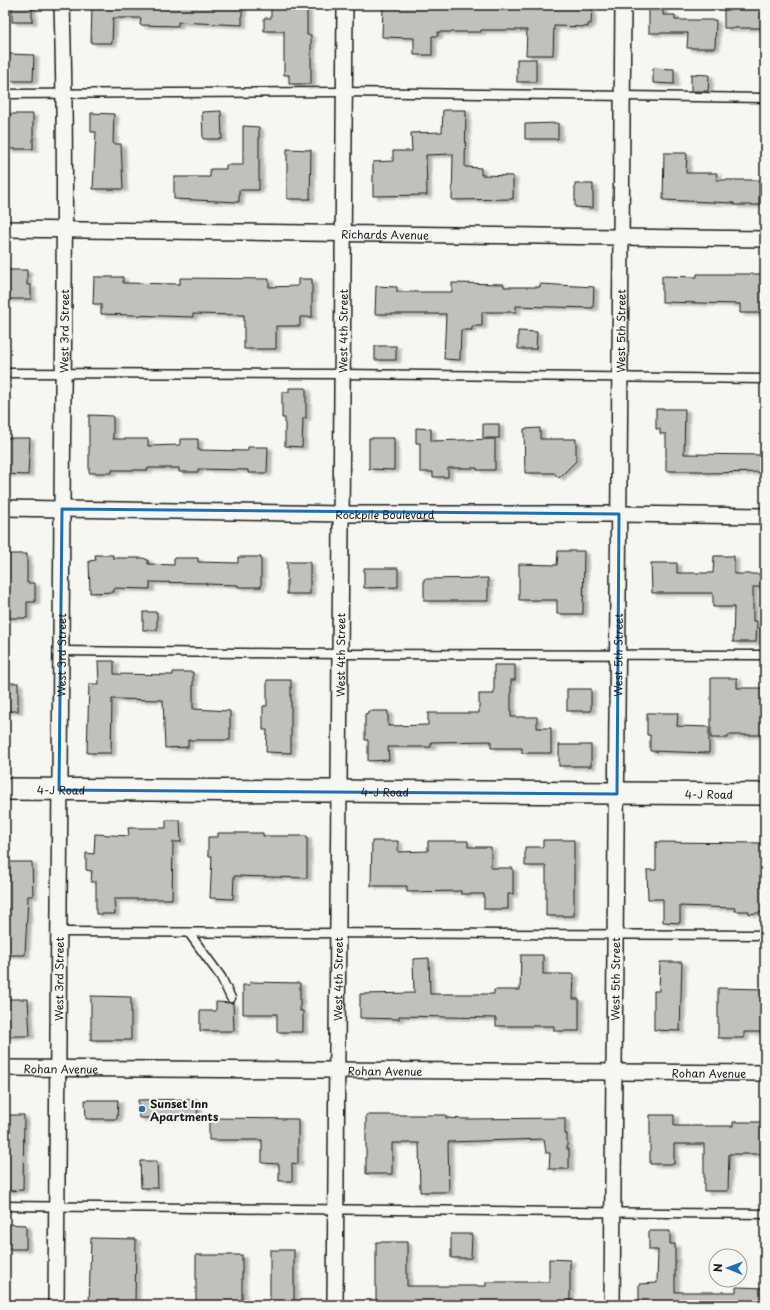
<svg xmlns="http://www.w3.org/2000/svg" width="770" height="1310" font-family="'Playpen Sans',sans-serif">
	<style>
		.building { fill: #c0c0bd; stroke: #1c1c1c; filter: url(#shadow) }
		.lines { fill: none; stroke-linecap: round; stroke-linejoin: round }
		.service-casing { stroke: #1c1c1c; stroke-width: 11 }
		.minor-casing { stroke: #1c1c1c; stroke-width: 18 }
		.secondary-casing { stroke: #1c1c1c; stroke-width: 24 }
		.service { stroke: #f6f6f2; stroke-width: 8 }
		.minor { stroke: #f6f6f2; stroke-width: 15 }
		.secondary { stroke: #f6f6f2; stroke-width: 21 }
		.marked { fill: none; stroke: #1f6fb2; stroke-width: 3; stroke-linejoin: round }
		.poi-dot { fill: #1f6fb2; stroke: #f6f6f2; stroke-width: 1.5 }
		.labels { text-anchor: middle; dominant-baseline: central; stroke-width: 4; stroke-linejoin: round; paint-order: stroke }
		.street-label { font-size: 11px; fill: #1c1c1c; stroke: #f6f6f2 }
		.poi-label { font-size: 11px; font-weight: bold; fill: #1c1c1c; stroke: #f6f6f2; text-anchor: start }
	</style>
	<defs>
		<filter id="shadow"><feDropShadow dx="4.5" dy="2.5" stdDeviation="1" flood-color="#0004"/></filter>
	</defs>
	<rect width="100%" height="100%" fill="#f6f6f2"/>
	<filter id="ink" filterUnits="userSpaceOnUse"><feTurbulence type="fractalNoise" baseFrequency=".025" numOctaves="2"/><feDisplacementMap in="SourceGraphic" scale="8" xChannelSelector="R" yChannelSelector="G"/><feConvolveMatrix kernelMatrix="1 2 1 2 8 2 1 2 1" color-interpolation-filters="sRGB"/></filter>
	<g filter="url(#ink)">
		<g class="building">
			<rect x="12" y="5" width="20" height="17"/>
			<path d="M92 5H242V25L178 22V26L140 25 141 18H113L112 43H91Z"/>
			<path d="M271 5H307V35H311V84H289V75H284V31H264V18H271Z"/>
			<path d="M383 5H592L591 24H588V27L554 26 553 55H526L527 30H481V32H438V36H432V55H414V38L382 37Z"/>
			<rect x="724" y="6" width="41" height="22"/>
			<path d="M649 7H663V15H675V20H716L715 48H687L688 33H649Z"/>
			<path d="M8 54 34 55 33 81H8Z"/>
			<rect x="517" y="59" width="19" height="23"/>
			<path d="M653 68 674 69V84L653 83Z"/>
			<path d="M691 74 709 75 708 91H691Z"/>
			<path d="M443 110H466L465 167 481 168V175L513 176V199L452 200 453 154 426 155 427 195 373 196V162L393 161V151H412L411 133 442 132Z"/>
			<path d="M221 111 222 139H203L202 112Z"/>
			<path d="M91 113 114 114 113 144H121L123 189H93L96 132H91Z"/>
			<rect x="8" y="114" width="25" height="35"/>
			<path d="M558 123V139H525V124Z"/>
			<path d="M243 126 259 127V190H239V202L174 199V177H210V169H226V165H243Z"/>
			<path d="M287 149 311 150 310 199H287Z"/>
			<path d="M664 153H687L686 173H717L716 180H759V205H734V203L663 200Z"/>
			<path d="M575 184H593V208L575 207Z"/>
			<path d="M7 270H27V285H31V299H5V282H7Z"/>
			<path d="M697 274H763V313H740V304L662 302V276L697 277Z"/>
			<path d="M94 277H123V283L180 284V278L269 279V287L298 286V279H312V317H300V326H276V349H244V315L193 314V317L101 314V304H93Z"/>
			<path d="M452 283 504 284V287H540V284L594 287 593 308 516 306V312H482V326H472V330H461L460 360 444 359 446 314H375L376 286 397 287V292H452Z"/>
			<path d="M518 331 537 332 536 349H518Z"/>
			<rect x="375" y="346" width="21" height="14"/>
			<path d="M289 388H306V418H303L302 447 285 446V418H282V392H289Z"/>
			<path d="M656 409H685L684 454 765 455V472L703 473V471H666V434H660V429H656Z"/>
			<path d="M89 415 113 416V439H148V446L180 445V439H198V450L248 451V447H268L267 473H248V470L198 469V472H179V468H148V470H112V473H89Z"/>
			<rect x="483" y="424" width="16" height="14"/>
			<path d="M416 428 431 429V441L495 439V470H477V468H448V477H433V472H420V443H416Z"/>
			<path d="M540 428V439H576V461L559 478 554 473H525L524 429Z"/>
			<path d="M5 438H30L28 475 5 474Z"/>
			<path d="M369 438H394V470L369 469Z"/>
			<path d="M558 551H584L583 614H557V600H519V564L557 565Z"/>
			<path d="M5 554H27V583H35V602H27V618H5Z"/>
			<path d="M95 555H113V558H143L148 560V564L174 565V558H198V562L238 563V557H261V587H238V585L206 584V583L150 582V589L114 588V592L90 593 89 561 96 560Z"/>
			<path d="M714 556H734V574H765V587H753V621H757L756 642H733L734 607H713V593H652L651 563H677V573H713Z"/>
			<rect x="287" y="562" width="23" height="32"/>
			<path d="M364 568H398V587L364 588Z"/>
			<path d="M488 578V601H424V579Z"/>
			<rect x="143" y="612" width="14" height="18"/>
			<path d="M98 661H114V674L173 675V672H193V709L230 711V740H188V747L165 748 163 700 112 699 111 753H87L89 684H99Z"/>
			<path d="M494 665H515V680H511V717H537V728H551V753H522V748H491V741L431 742V747H388L389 760 368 761V740H365V714L368 713V711H388V726L428 725V713H479V694H494Z"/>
			<path d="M711 678H737V688H765V735H728V738H711Z"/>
			<path d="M267 680H291V753L266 752 267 730H263V706H267Z"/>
			<rect x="5" y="683" width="13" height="28"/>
			<rect x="567" y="689" width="24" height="22"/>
			<path d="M647 713H678L677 726 709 727V753L650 751V735H647Z"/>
			<rect x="559" y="745" width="32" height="21"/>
			<path d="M166 820H180L181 842H173L172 899H114L115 914H96V882H91L92 871 86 870V853L94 854 95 834 129 836 128 828H166Z"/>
			<path d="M218 833H263V836H307V878L234 876 233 899 210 898 212 856H208V837H218Z"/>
			<path d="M543 840H574V916H546V866H525V847H543Z"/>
			<path d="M372 841H398V852L428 851V841H468V847H491V868H513V894H508V909H484V894H461V891L407 892V886H371Z"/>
			<path d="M656 842 765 843V912L749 914V911H735V908L680 906V923L663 922V899H648L647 870H656Z"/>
			<path d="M5 862H32L33 896H28L25 955H5Z"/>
			<path d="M521 955H543V974H574L573 999H579V1031H554V1026H496V1018L399 1016V1019L360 1018V994L414 993 413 959 429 958 430 994H494V990H520Z"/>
			<path d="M660 962H682L680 1031 654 1030V991H659Z"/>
			<path d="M250 982 300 983V1011H303V1032H277V1014H243V985H250Z"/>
			<path d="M718 988 765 989V1032H744V1038H718Z"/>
			<path d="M91 996 131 997V1040H91Z"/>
			<path d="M5 999H28L30 1036H5Z"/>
			<path d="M216 1002 233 1003 234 1031H200V1011H216Z"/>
			<path d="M197 1099 198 1117 139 1118 138 1100Z"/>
			<path d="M85 1100H118L117 1119H86Z"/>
			<path d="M5 1115H24L23 1190 7 1191Z"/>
			<path d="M366 1115H446V1118L467 1119 565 1118V1134H567V1149H569V1169H549L550 1153H546L544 1139 448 1142 449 1192H420L419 1143H392V1174H366Z"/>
			<path d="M650 1115H674V1126H733V1122H765V1154H729L728 1191H704V1144H674V1164H650Z"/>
			<path d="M209 1118 298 1119V1164L292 1163V1181H279V1164L262 1163V1140H209Z"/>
			<path d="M140 1161H157L158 1188H141Z"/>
			<path d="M5 1224 26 1225V1249H5Z"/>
			<path d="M649 1231H670V1244H675V1292H736V1287L765 1288V1305H639V1284L657 1283 658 1250H649Z"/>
			<path d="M451 1234H472L471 1258H451Z"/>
			<path d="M91 1238 136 1239 135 1305H89Z"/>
			<path d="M376 1242H407V1286H486V1282H549V1259L570 1260V1305H376Z"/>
			<rect x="270" y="1250" width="24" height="52"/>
			<rect x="196" y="1255" width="46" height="50"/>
		</g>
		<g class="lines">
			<g class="service-casing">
				<g id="service">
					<path d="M5 94 344 92 765 98"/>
					<path d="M5 373 342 374 765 379"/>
					<path d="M61 651 340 654 765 655"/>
					<path d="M59 932 765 935"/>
					<path d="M189 933 221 977 231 998"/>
					<path d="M5 1206 765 1214"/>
				</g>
			</g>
			<g class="minor-casing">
				<g id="minor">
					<path id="s1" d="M5 229 765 239"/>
					<path id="s2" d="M5 508 341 514H619L765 516"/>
					<path id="s3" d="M5 1068 765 1073"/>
					<path id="s4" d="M56 1305C58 1039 60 774 62 508 63 340 67 173 62 5"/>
					<path id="s5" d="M335 1305 345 5"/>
					<path id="s6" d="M612 1305 623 5"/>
				</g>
			</g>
			<g class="secondary-casing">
				<g id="secondary">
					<path id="s7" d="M5 789 765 794"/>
				</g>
			</g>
			<use href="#service" class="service"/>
			<use href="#minor" class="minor"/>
			<use href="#secondary" class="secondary"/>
		</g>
	</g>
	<path class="marked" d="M62 509 619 514 617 794 59 790Z"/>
	<circle class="poi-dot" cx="142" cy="1109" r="4"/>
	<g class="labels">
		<g class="street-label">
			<text stroke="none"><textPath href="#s1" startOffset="380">Richards Avenue</textPath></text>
			<text stroke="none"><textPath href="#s4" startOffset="974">West 3rd Street</textPath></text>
			<text stroke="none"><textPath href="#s5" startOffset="974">West 4th Street</textPath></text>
			<text stroke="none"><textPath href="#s6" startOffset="974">West 5th Street</textPath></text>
			<text stroke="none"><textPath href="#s2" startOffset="380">Rockpile Boulevard</textPath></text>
			<text stroke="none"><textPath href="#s4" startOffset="650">West 3rd Street</textPath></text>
			<text stroke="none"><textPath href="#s5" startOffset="650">West 4th Street</textPath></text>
			<text stroke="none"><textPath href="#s6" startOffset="650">West 5th Street</textPath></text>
			<text stroke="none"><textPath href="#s7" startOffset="56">4-J Road</textPath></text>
			<text stroke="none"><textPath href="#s7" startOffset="380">4-J Road</textPath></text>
			<text stroke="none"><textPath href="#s7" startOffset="704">4-J Road</textPath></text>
			<text stroke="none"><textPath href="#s4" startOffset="326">West 3rd Street</textPath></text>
			<text stroke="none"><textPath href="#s5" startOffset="326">West 4th Street</textPath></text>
			<text stroke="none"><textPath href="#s6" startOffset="326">West 5th Street</textPath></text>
			<text stroke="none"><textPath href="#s3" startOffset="56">Rohan Avenue</textPath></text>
			<text stroke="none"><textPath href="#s3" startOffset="380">Rohan Avenue</textPath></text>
			<text stroke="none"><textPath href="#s3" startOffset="704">Rohan Avenue</textPath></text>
		</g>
		<g class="poi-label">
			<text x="150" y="1103">Sunset Inn<tspan x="150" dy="13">Apartments</tspan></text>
		</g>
	</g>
	<rect width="770" height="1310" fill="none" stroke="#f6f6f2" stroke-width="20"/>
	<rect x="10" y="10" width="750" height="1290" fill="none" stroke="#1c1c1c" stroke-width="1.5" filter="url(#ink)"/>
	<g transform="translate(728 1268) rotate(271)"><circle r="19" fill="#f6f6f2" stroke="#9f9f9c"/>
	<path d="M0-3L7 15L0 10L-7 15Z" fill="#1f6fb2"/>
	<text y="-6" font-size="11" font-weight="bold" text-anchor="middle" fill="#1c1c1c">N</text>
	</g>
</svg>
